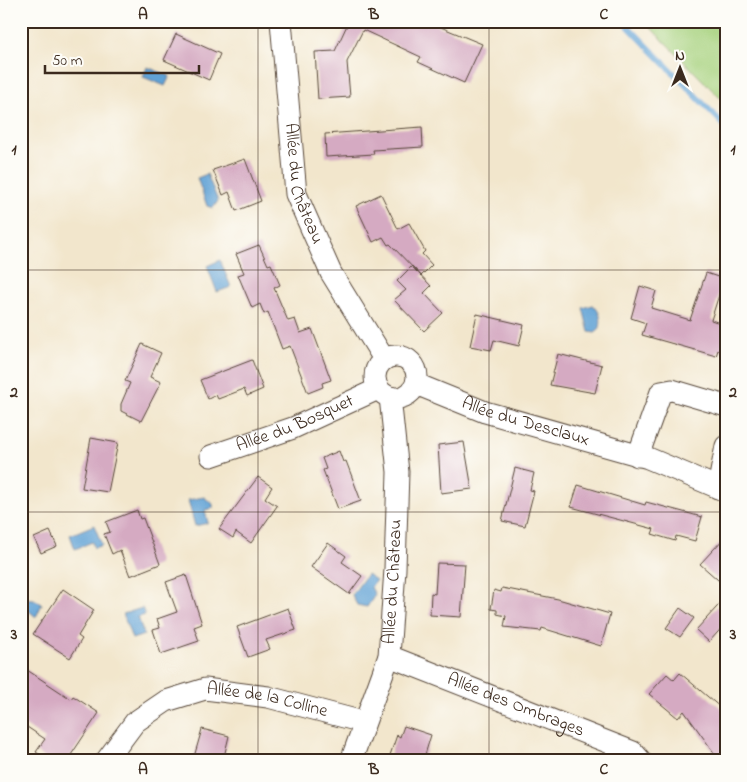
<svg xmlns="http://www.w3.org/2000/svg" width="747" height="782" font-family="'Indie Flower',sans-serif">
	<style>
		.green { fill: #a6d17d; stroke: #707e4e }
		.water { fill: #61a2d5; stroke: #4e667a }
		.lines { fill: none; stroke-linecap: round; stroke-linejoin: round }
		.stream { stroke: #61a2d5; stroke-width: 6 }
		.building { fill: #d5aac2 }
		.street-casing { stroke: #564638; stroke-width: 23 }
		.street { stroke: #fff; stroke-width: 21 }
		.grid { fill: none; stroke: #3b2a1e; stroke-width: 1; stroke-opacity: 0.55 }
		.labels { text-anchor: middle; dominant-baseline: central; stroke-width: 4.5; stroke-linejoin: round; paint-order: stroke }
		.street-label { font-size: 18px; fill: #3b2a1e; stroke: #fdfcf7 }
		.neatline { fill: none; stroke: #3b2a1e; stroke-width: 2 }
		.grid-label { font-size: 16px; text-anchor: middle; font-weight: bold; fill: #3b2a1e }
	</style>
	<rect width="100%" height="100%" fill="#fdfcf7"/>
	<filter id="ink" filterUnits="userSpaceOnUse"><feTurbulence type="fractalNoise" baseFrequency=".02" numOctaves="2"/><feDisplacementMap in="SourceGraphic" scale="10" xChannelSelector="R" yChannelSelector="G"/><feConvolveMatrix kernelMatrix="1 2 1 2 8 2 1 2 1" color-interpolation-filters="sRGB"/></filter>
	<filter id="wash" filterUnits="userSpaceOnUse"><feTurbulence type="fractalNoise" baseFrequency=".0096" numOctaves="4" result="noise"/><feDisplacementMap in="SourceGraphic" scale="20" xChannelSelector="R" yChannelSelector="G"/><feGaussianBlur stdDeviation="1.12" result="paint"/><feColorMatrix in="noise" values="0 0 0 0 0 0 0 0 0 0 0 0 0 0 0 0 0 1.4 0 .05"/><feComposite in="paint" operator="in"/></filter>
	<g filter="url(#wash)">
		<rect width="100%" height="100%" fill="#f2e6cc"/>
		<path class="green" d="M644 21H726V104Z"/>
		<g class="water">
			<path d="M147 67 170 76 165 86 143 77Z"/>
			<path d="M207 174 218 201 213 208 207 206 197 178Z"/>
			<path d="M220 260 231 287 217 292 207 266Z"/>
			<path d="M593 305C600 311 603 321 599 330L595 333 589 332 583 308Z"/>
			<path d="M204 497 213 504V508L205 510 208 523 195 526 188 500Z"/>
			<path d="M94 525 102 545 94 548 92 542 75 549 70 535Z"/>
			<path d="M367 574 376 580 371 587 375 595 367 607 357 605 352 595Z"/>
			<path d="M21 598 34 599 42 604 36 617 29 611 21 610Z"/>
			<path d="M142 608 145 615 138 617 144 635 132 639 123 614Z"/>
		</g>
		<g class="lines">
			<path class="stream" d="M623 21 726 127"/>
		</g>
		<g id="blocks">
			<g class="building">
				<path d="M344 21H426L482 44 464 83 418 62 421 57 363 30 347 62 350 97 318 99 315 52 335 51 348 23Z"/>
				<path d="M176 34 220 54 209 80 164 60Z"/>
				<path d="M422 127 423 147 373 150 374 154 326 157 325 134Z"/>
				<path d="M245 159 261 201 236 211 229 192 223 195 213 170Z"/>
				<path d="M381 194 398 229 409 223 425 251 422 254 432 265 421 276 390 244 388 245 383 237 373 242 356 206Z"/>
				<path d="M259 245 268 265 271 264 280 285 274 288 288 321 295 319 300 333 312 329 331 380 322 383 323 387 308 393 290 346 282 349 268 312 264 314 260 304 252 308 238 275 244 273 236 254Z"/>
				<path d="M412 266 431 286 424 293 443 313 424 331 394 300 406 290 397 281Z"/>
				<path d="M706 273 724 279 711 320 726 325V352L718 350 716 356 642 335 646 323 631 318 640 286 656 291 651 308 690 320Z"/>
				<path d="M477 314 524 325 519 346 494 340 491 350 470 346Z"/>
				<path d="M142 344 161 353 150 377 161 382 141 421 121 411V404L130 383 125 381Z"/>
				<path d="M558 354 602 365 595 393 550 385Z"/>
				<path d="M252 360 263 389 247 396 244 389 218 399 216 395 208 399 200 380Z"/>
				<path d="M91 438 118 443 108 492 82 488Z"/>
				<path d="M464 442 472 489 441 493 438 445Z"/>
				<path d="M339 451 343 462 346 461 361 501 338 509 323 470 326 469 322 458Z"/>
				<path d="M515 468 534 473 530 490 534 491 525 526 502 521Z"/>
				<path d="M258 477 272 487 265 498 277 506 251 543 236 532 233 538 219 529Z"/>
				<path d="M578 485 645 505 646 502 702 517 695 541 676 536 675 541 652 534 654 529 571 507Z"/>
				<path d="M137 510 140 519 143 518 160 564 130 576 120 550 112 554 104 534 110 532 106 522Z"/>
				<path d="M50 531 57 546 41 553 34 538Z"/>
				<path d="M726 536V587L700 564Z"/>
				<path d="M328 543 346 556 342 562 362 576 349 594 311 567Z"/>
				<path d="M437 563 465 564 461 617 430 615 431 593 435 594Z"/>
				<path d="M186 575 202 624 194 627 199 641 161 654 153 630 160 628 157 619 177 612 166 582Z"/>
				<path d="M502 588 558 599 610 614 601 646 542 628 541 631 504 627 506 616 497 614V610L491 609 494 590 501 592Z"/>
				<path d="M63 589 94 610 78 636 82 639 70 658 33 634Z"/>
				<path d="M726 597V623L709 642 696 630Z"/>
				<path d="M288 608 296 630 266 640 270 649 248 657 237 627Z"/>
				<path d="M680 608 694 618 680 637 666 628Z"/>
				<path d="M21 666 71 699 73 696 99 713 67 761H49L36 752 45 739 21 723Z"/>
				<path d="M680 673 721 708 726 716V761H720L684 711 678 718 649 694 667 674 674 680Z"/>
				<path d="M404 726 431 735 424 758 417 756 415 761H388L397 735 400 737Z"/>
				<path d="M202 729 229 736 223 761H210L194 757Z"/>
			</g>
		</g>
	</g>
	<g filter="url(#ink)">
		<use href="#blocks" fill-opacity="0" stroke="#564638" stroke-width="1"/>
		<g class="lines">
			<g class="street-casing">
				<g id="street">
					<path id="s1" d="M281 21 296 194 331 273 384 359"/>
					<circle cx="396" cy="377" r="21"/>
					<path id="s2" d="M416 384 485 412 648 458 726 491"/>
					<path id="s3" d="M211 456 293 428 378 389"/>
					<path d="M638 456 661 392 672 390 726 406"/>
					<path d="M718 488 726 446"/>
					<path id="s4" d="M389 656 633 752 641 761"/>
					<path id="s5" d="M106 761 135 722 166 701 205 689 268 697 363 722"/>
					<path id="s6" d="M351 761 389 656 395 569 398 472 390 397"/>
				</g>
			</g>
			<use href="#street" class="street"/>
		</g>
	</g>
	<path class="grid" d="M258 21V761M489 21V761M21 270H726M21 512H726"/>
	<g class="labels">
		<g class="street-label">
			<text stroke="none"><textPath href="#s1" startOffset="165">Allée du Château</textPath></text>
			<text stroke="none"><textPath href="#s2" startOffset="116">Allée du Desclaux</textPath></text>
			<text stroke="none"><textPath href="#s3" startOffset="90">Allée du Bosquet</textPath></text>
			<text stroke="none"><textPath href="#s6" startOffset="186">Allée du Château</textPath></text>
			<text stroke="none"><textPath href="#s5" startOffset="190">Allée de la Colline</textPath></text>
			<text stroke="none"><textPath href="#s4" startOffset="136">Allée des Ombrages</textPath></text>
		</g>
	</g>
	<rect width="747" height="782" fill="none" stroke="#fdfcf7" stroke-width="55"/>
	<g transform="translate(680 68)" stroke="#fdfcf7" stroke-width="4" paint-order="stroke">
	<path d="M0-4L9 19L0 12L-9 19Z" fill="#3b2a1e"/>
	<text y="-8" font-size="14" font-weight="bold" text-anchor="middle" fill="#3b2a1e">N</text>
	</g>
	<path d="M45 65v8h154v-8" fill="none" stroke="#3b2a1e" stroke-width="2.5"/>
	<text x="52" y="65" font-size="15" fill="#3b2a1e" stroke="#fdfcf7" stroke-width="4" paint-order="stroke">50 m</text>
	<rect x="28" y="28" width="692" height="726" class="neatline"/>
	<g class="grid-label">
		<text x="143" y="19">A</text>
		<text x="374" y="19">B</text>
		<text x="604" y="19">C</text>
		<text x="14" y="154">1</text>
		<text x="733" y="154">1</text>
		<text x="14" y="397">2</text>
		<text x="733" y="397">2</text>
		<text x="14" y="639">3</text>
		<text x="733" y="639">3</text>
		<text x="143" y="774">A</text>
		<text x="374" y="774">B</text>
		<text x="604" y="774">C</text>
	</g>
</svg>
